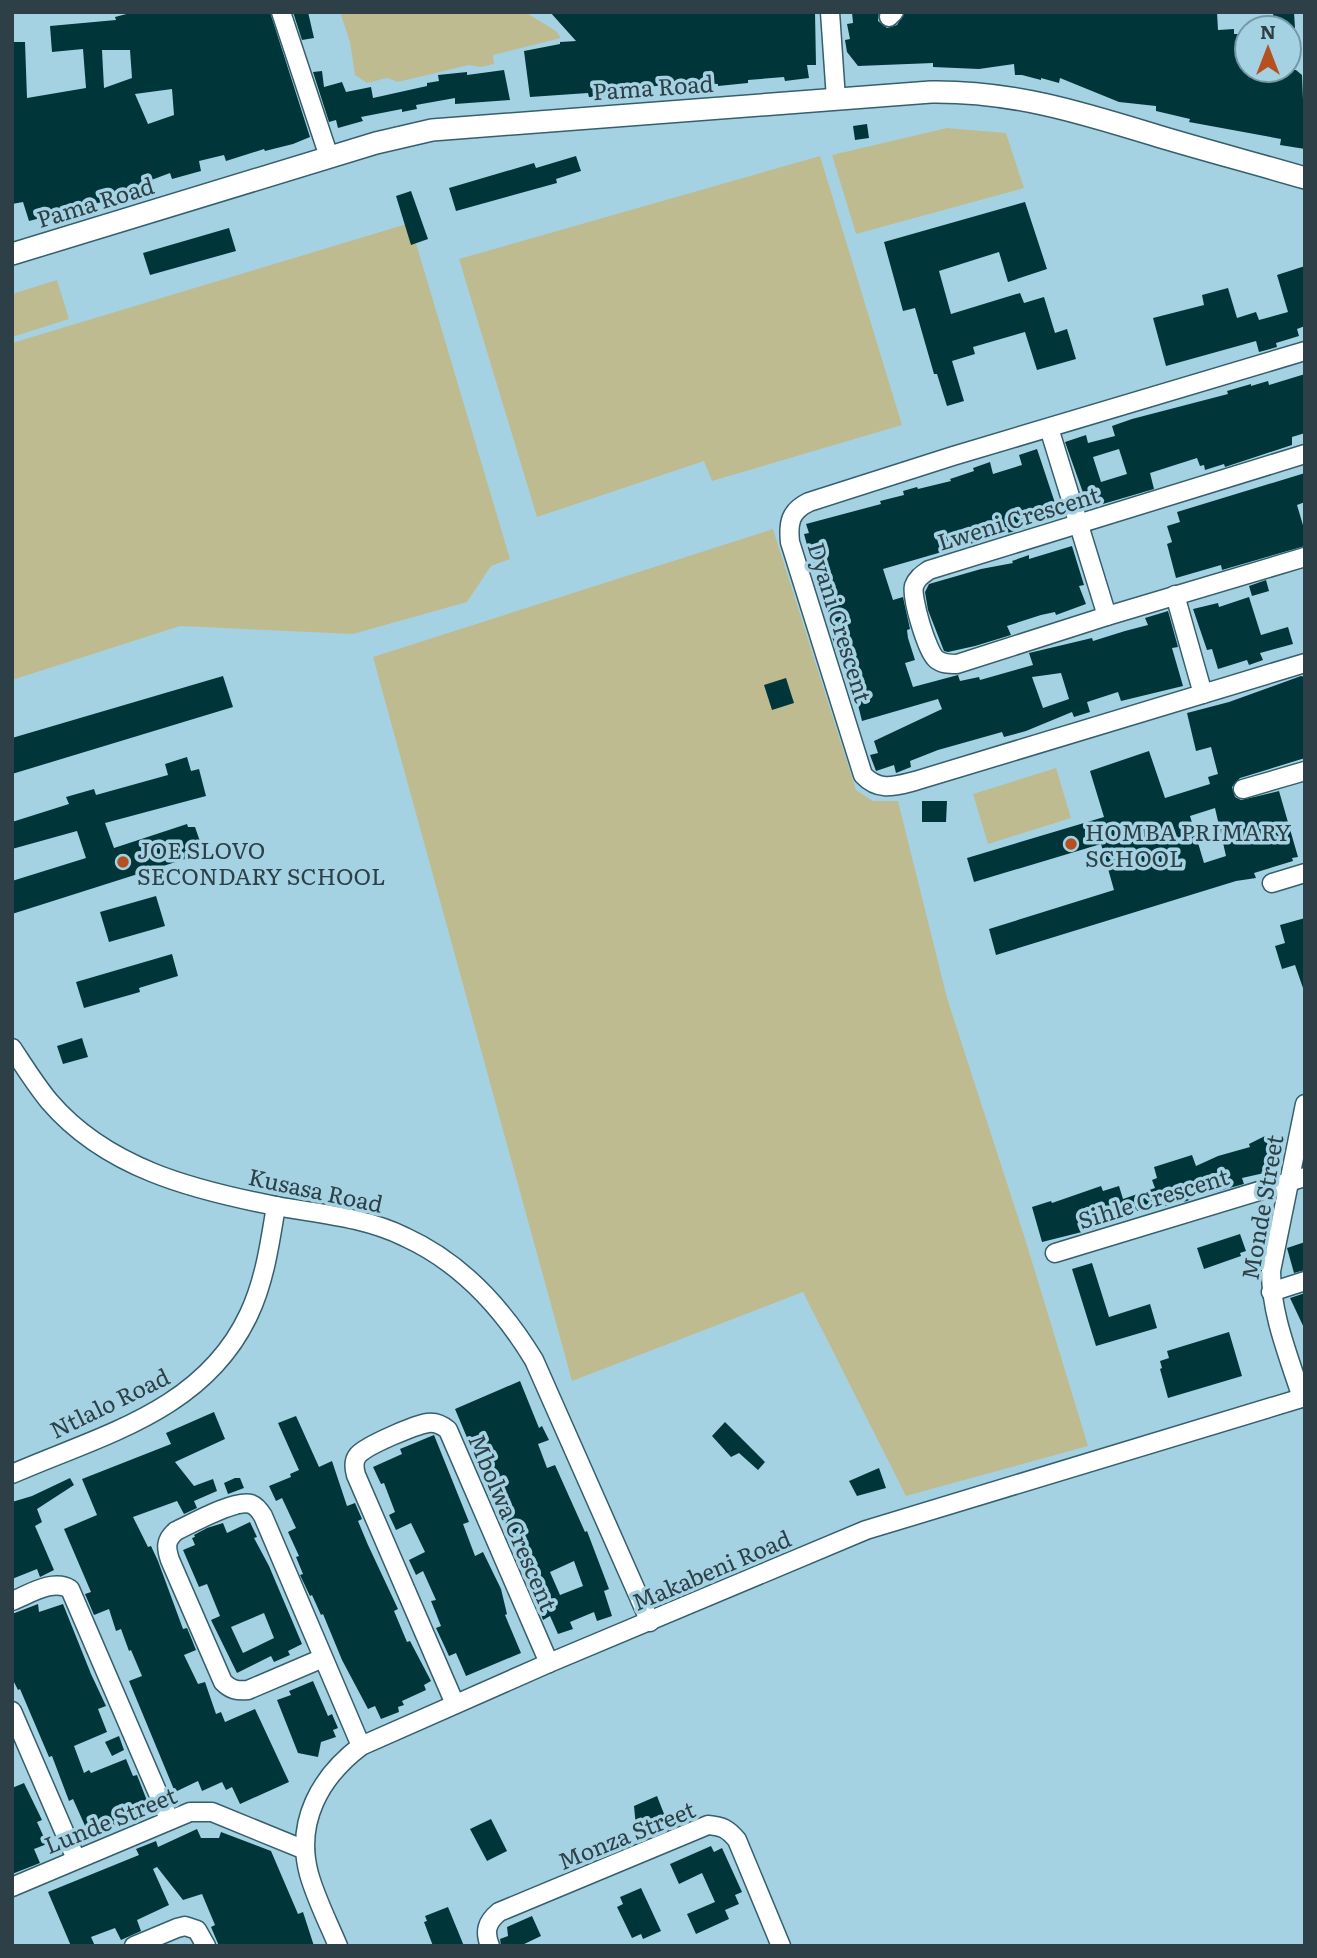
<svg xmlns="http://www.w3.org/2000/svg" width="1317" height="1958" font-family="Literata,serif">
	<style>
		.green { fill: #bfbb91 }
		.building { fill: #00363a; fill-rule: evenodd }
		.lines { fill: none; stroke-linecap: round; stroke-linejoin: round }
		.minor-casing { stroke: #355f6e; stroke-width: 21 }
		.tertiary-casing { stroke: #355f6e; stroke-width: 24 }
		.minor { stroke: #fff; stroke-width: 18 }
		.tertiary { stroke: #fff; stroke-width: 21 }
		.poi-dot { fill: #b55120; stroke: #a5d2e3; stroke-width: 2.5 }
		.labels { text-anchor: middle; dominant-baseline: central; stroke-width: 7; stroke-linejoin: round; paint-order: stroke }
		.street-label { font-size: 23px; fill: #2d4047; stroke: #a5d2e3 }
		.poi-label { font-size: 23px; fill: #2d4047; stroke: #a5d2e3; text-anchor: start }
	</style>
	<rect width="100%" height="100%" fill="#a5d2e3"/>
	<g class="green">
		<path d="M340 12H525L556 31 561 38 493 55 494 64 481 67 469 65 398 82 387 78 367 83 355 75 350 42Z"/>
		<path d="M947 128 1006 133 1024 188 856 234 832 155Z"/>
		<path d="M820 156 902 425 712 481 704 461 537 517 459 259Z"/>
		<path d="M410 223 510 559 491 566 467 602 353 634 180 626 12 680V343Z"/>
		<path d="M57 280 69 319 12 337V294Z"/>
		<path d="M773 529 856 790 873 801H898L947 998 1027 1245 1088 1446 906 1496 803 1292 572 1381 373 657Z"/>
		<path d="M1056 768 1071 818 988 844 973 794Z"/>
	</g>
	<g class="building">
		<path d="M134 12H270L310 137 293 144 265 151 264 149 226 161 224 155 199 161 201 171 172 179 170 173 146 182 147 185 125 193V196L29 221 23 202 12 204V42H25L27 98 86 88 83 49 52 52 50 26 116 20 115 17ZM102 50H130L132 78 104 88ZM172 89 174 115 148 124 135 94Z"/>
		<path d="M293 12H308L314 38 302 40Z"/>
		<path d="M550 12H815L816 65H807L809 78 785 81 784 77 748 80V83L718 86V84L699 83 642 87 632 88V90H613L614 96 589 97 588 93 530 97 524 51 560 44V42L576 41Z"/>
		<path d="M852 12H879L878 21 887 28 897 25 905 12H1217L1218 30 1234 29V34H1245L1247 70H1296L1302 75 1305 149 1280 145 1281 139 1189 122 1190 119 1156 111V106L1119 102 1060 78 1059 83 1041 78V80L1022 75H1015L1014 64 979 69 933 67V63L858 66 847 52 845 40 850 39 847 24 853 23Z"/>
		<path d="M1273 12H1294L1295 28H1274Z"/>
		<path d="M504 70 510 100 455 104V98L416 105 417 109 402 112V109L361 117 363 121 338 128 336 120 329 122 313 72 322 71 324 87 342 82 346 92 371 87 373 98 427 86V83L439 81 438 75 467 72V75Z"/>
		<path d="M867 124 869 138 855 140 853 126Z"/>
		<path d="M576 156 581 171 556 179 557 183 456 211 449 188 534 163 536 168Z"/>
		<path d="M411 191 428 239 411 245 396 196Z"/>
		<path d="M1025 202 1047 269 1008 282 999 252 939 271 951 314 1020 293 1024 303 1044 297 1055 333 1067 329 1076 359 1037 370 1025 332 973 347 975 354 952 361 964 401 947 406 937 374H934L915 308 903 311 884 242Z"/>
		<path d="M229 228 236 251 150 275 143 253Z"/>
		<path d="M1305 266V326L1297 329 1299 336 1276 343 1277 347 1259 352 1256 341 1166 366 1153 318 1204 305 1202 295 1228 288 1237 318 1256 312 1259 320 1288 312 1277 275Z"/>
		<path d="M1305 374V433L1292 437V445L1225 467 1224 464 1205 470 1204 465 1200 466 1197 458 1150 473 1154 489 1096 506 1094 502 1087 504 1065 442 1086 435 1088 443 1115 436 1112 426 1132 419 1228 394 1227 391 1251 384V386L1268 381 1269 385ZM1119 449 1127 474 1101 482 1093 457Z"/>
		<path d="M1037 449 1057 509 1033 517 1035 525 883 569 893 600 903 597 910 629 907 630 908 638 915 660 905 663 913 687 958 675 960 681 979 677 980 680 1033 665 1029 653 1092 638 1093 641 1125 631 1148 625 1145 618 1168 611 1178 647 1172 648 1183 686 1121 701 1118 692 1087 702 1090 712 1074 717 1072 712 1026 731 1004 737 1002 732 938 750 910 761 911 767 896 773 894 765 876 771 870 755 878 753 874 741 942 709 938 699 862 721 854 689 859 687 846 656 839 659 835 647 828 621 830 620 824 587 816 562 812 563 804 534 809 533 806 524 881 504 880 501 904 495 903 491 917 487 918 489 951 481 950 479 974 471 973 468 990 462 993 474 1022 465 1019 455ZM1061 673 1069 699 1043 708 1032 677Z"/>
		<path d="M1305 473V502L1297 505 1305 532V546L1222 570 1221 565 1176 578 1167 544 1172 542 1167 526 1180 522 1177 512Z"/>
		<path d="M1072 546 1084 585 1079 586 1086 604 1056 615 1055 612 1041 615 1007 626 1011 635 975 646 948 652 944 651 928 610 925 592 929 584 981 569 1013 563 1012 561 1029 555V559Z"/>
		<path d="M1266 580 1269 591 1252 596 1249 586Z"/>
		<path d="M1249 597 1261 635 1288 627 1293 644 1260 653 1263 660 1249 665 1247 660 1218 669 1212 649 1207 650 1193 609 1218 603 1219 607Z"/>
		<path d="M223 676 233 707 12 774V738Z"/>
		<path d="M1301 676 1305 677V758L1240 778 1232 787 1235 797 1241 800 1279 791 1298 857 1292 858 1293 861 1254 873 1256 878 1236 881 996 955 989 929 1114 890 1101 844 974 882 967 858 1104 817 1090 771 1149 751 1165 798 1210 784 1208 777 1218 774 1211 747 1196 751 1187 713 1229 702ZM1215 808 1226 856 1204 863 1190 816Z"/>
		<path d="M786 678 794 703 772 710 764 685Z"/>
		<path d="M187 757 191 771 199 769 206 796 105 823 114 848 187 824 188 827H195L204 853 12 914V881L86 858 77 831 12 849V822L69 804 66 797 94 789 96 795 168 775 165 764Z"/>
		<path d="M922 801H947L946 822H922Z"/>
		<path d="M156 896 165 926 109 942 100 912Z"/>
		<path d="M1305 918V987L1303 988 1295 965 1282 969 1275 946 1285 943 1280 925Z"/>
		<path d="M172 954 178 976 139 988 140 992 84 1008 76 982Z"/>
		<path d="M82 1038 88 1057 63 1064 57 1046Z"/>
		<path d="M1265 1136 1277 1170 1242 1178 1244 1184 1207 1194 1206 1191 1187 1201 1183 1202 1182 1200 1162 1207 1161 1203 1112 1219V1222L1090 1230 1042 1242 1032 1207 1051 1201 1052 1203 1101 1186 1103 1191 1119 1186 1123 1199 1155 1188 1152 1180 1157 1178 1154 1167 1192 1155 1196 1166 1218 1156 1250 1147 1249 1144Z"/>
		<path d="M1240 1234 1246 1251 1240 1253 1241 1256 1204 1269 1197 1248Z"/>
		<path d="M1305 1242V1270L1294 1273 1287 1248Z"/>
		<path d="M1092 1263 1109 1317 1150 1304 1157 1328 1096 1346 1072 1269Z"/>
		<path d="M1305 1293V1330L1290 1298Z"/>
		<path d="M1229 1332 1242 1376 1168 1398 1160 1369 1162 1368 1160 1361 1169 1358 1167 1351Z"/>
		<path d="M520 1381 539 1428 542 1426 549 1440 538 1444 547 1468 555 1465 585 1532 587 1531 609 1589 604 1591 612 1616 597 1621 594 1612 570 1622 573 1629 558 1634 550 1616 543 1620 538 1606 547 1602 537 1577 527 1581 520 1566 523 1564 491 1489 489 1490 455 1409ZM574 1561 583 1586 560 1595 550 1572Z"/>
		<path d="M214 1412 225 1439 175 1462 194 1486 213 1479 217 1491 194 1501 197 1508 184 1514 177 1501 133 1517 148 1547 151 1546 158 1561 183 1629 187 1628 192 1640 196 1650 184 1655 198 1684 205 1682 216 1714 221 1712 225 1722 255 1709 289 1782 240 1804 232 1787 226 1790 222 1782 202 1791 198 1781 175 1792 129 1681 142 1676 131 1650 129 1651 121 1629 116 1631 109 1609 94 1615 85 1594 91 1592 64 1529 97 1515 82 1479 171 1444 166 1433Z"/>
		<path d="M296 1416 319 1467 332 1461 347 1506 355 1503 362 1519 358 1521 368 1545 398 1609 394 1611 407 1642 410 1641 431 1681 424 1685 426 1690 402 1701 404 1705 398 1707 399 1712 381 1719 375 1706 368 1709 342 1660 323 1614 321 1615 312 1595 310 1596 300 1575 303 1574 296 1557 299 1556 288 1532 296 1528 282 1498 276 1501 269 1486 291 1477 290 1474 299 1470 278 1423Z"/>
		<path d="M725 1422 765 1462 758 1470 739 1453 731 1457 712 1436Z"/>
		<path d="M434 1435 469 1522 463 1524 475 1556 483 1552 501 1589 507 1614 505 1615 521 1653 466 1676 456 1653 449 1656 436 1628 441 1626 431 1601 436 1600 423 1571 416 1575 409 1560 425 1552 411 1523 396 1530 389 1515 395 1512 384 1483 381 1484 373 1467 402 1454 400 1449Z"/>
		<path d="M879 1468 886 1488 857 1496 849 1481Z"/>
		<path d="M70 1478 74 1485 37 1509 42 1522 35 1526 54 1570 40 1577 37 1569 12 1579V1502L32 1496Z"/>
		<path d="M235 1478H240L244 1488 228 1494 224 1483Z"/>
		<path d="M250 1522 257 1537 254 1538 269 1566 302 1644 288 1651 290 1655 274 1662 271 1656 237 1673 211 1620 220 1616 207 1584 199 1587 183 1550 195 1545 192 1538 195 1537 194 1535 207 1528 223 1523 227 1533ZM264 1613 274 1638 243 1653 231 1627Z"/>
		<path d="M38 1604 39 1612 63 1604 91 1674 106 1706 98 1709 107 1732 74 1746 84 1773 89 1770 91 1773 126 1759 133 1776 137 1775 151 1811 107 1829 104 1820 86 1828 73 1799 69 1801 52 1756 49 1757 20 1689 18 1690 12 1678V1614Z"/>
		<path d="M313 1681 328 1716 332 1714 338 1728 333 1730 336 1737 321 1742 318 1757 298 1753 277 1700 291 1695 289 1691Z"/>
		<path d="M119 1736 124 1750 112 1756 105 1742Z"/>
		<path d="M24 1783 42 1820 37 1822 47 1844 34 1849 40 1863 12 1874V1788Z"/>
		<path d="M657 1796 668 1824 637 1837 634 1806Z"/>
		<path d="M491 1819 507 1851 487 1861 470 1829Z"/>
		<path d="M197 1829 201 1838H219L221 1832 271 1851 298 1914 303 1912 314 1946H219L211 1927 215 1925 202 1894 183 1900 157 1867 153 1869 169 1905 137 1920 141 1931 121 1940 115 1928 91 1937 95 1946H71L48 1892 139 1855 136 1849 156 1841 158 1847Z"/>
		<path d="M711 1846 714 1852 722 1848 742 1892 735 1895 739 1904 725 1910 729 1919 696 1934 687 1914 715 1902 702 1873 679 1884 670 1864Z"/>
		<path d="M641 1888 661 1931 643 1939 641 1934 632 1938 617 1907 623 1904 620 1897Z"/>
		<path d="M448 1907 464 1946H433L424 1922 427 1921 425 1916Z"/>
		<path d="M532 1916 541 1936 520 1946H501L500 1939 508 1936 507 1927Z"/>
	</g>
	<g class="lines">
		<g class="minor-casing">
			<g id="minor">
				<path d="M281 12 329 157"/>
				<path d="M830 12 836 99"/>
				<path d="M889 17 894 12"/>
				<path d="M1305 351 953 456 809 502C790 511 788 523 790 542L863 775C879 792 895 786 915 781L1305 663"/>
				<path d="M1049 428 1107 616"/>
				<path d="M1305 454 929 570C922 575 917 578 914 586 911 598 927 651 936 659 942 664 949 664 957 664L1107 616 1305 557"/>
				<path d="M1175 595 1203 694"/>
				<path d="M1243 789 1305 771"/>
				<path d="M1272 883 1305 873"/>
				<path d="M12 1048C24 1066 35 1084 49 1101 106 1168 193 1190 276 1206 320 1214 364 1217 405 1237 460 1262 503 1309 534 1360L650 1622"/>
				<path d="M1055 1253 1305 1177"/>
				<path d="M1271 1292 1305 1281"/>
				<path d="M1302 1398C1289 1357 1271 1315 1271 1271L1305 1104"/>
				<path d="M12 1474C101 1435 204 1411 249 1314 265 1280 270 1242 276 1206"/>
				<path d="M12 1601C28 1595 53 1578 70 1589L169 1819"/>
				<path d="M323 1658 248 1690C237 1691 231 1690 223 1682L170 1560C166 1548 165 1540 176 1531 191 1524 235 1499 251 1504 256 1506 260 1511 263 1516L361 1746"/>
				<path d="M455 1704 356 1475C354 1468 353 1461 358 1455 367 1445 415 1425 428 1423 436 1422 442 1425 448 1430L549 1663"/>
				<path d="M12 1711 76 1859"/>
				<path d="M12 1887 190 1812H212L305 1850"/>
				<path d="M134 1946 177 1928 185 1926 197 1930 206 1946"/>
				<path d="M338 1946C328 1922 316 1899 309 1874 295 1822 320 1777 361 1746L549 1663 866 1530 1305 1397"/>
				<path d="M490 1946C484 1931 487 1922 499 1912L708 1825C722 1826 728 1829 737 1840L781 1946"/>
			</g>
		</g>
		<g class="tertiary-casing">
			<path id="tertiary" d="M12 254 376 143 432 130 931 92C1014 91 1083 113 1161 137 1208 151 1257 164 1305 178"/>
		</g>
		<use href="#minor" class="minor"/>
		<use href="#tertiary" class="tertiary"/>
	</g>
	<g class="poi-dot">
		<circle cx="1071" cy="844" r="7"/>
		<circle cx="123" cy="862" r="7"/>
	</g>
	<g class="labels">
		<g class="street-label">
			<text transform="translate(653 86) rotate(-4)">Pama Road</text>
			<text transform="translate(95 201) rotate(-17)">Pama Road</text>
			<text transform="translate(1018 517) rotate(-17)">Lweni Crescent</text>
			<text transform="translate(841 622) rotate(73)">Dyani Crescent</text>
			<text transform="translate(316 1189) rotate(12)">Kusasa Road</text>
			<text transform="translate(1153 1197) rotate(-17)">Sihle Crescent</text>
			<text transform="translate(1261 1207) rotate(-80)">Monde Street</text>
			<text transform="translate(109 1402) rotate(-26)">Ntlalo Road</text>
			<text transform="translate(514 1522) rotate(67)">Mbolwa Crescent</text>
			<text transform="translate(711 1569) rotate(-23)">Makabeni Road</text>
			<text transform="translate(110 1819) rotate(-22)">Lunde Street</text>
			<text transform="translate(626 1834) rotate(-22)">Monza Street</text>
		</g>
		<g class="poi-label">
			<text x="1085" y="831">HOMBA PRIMARY<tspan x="1085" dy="26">SCHOOL</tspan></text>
			<text x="137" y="849">JOE SLOVO<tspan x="137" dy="26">SECONDARY SCHOOL</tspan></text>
		</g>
	</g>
	<rect width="1317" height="1958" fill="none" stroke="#2d4047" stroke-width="28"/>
	<g transform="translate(1268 49)"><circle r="33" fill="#a5d2e3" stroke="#7598a5" stroke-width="2"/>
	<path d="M0-5L12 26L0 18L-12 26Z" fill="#b55120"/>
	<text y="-10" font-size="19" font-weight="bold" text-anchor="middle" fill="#2d4047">N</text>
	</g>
</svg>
